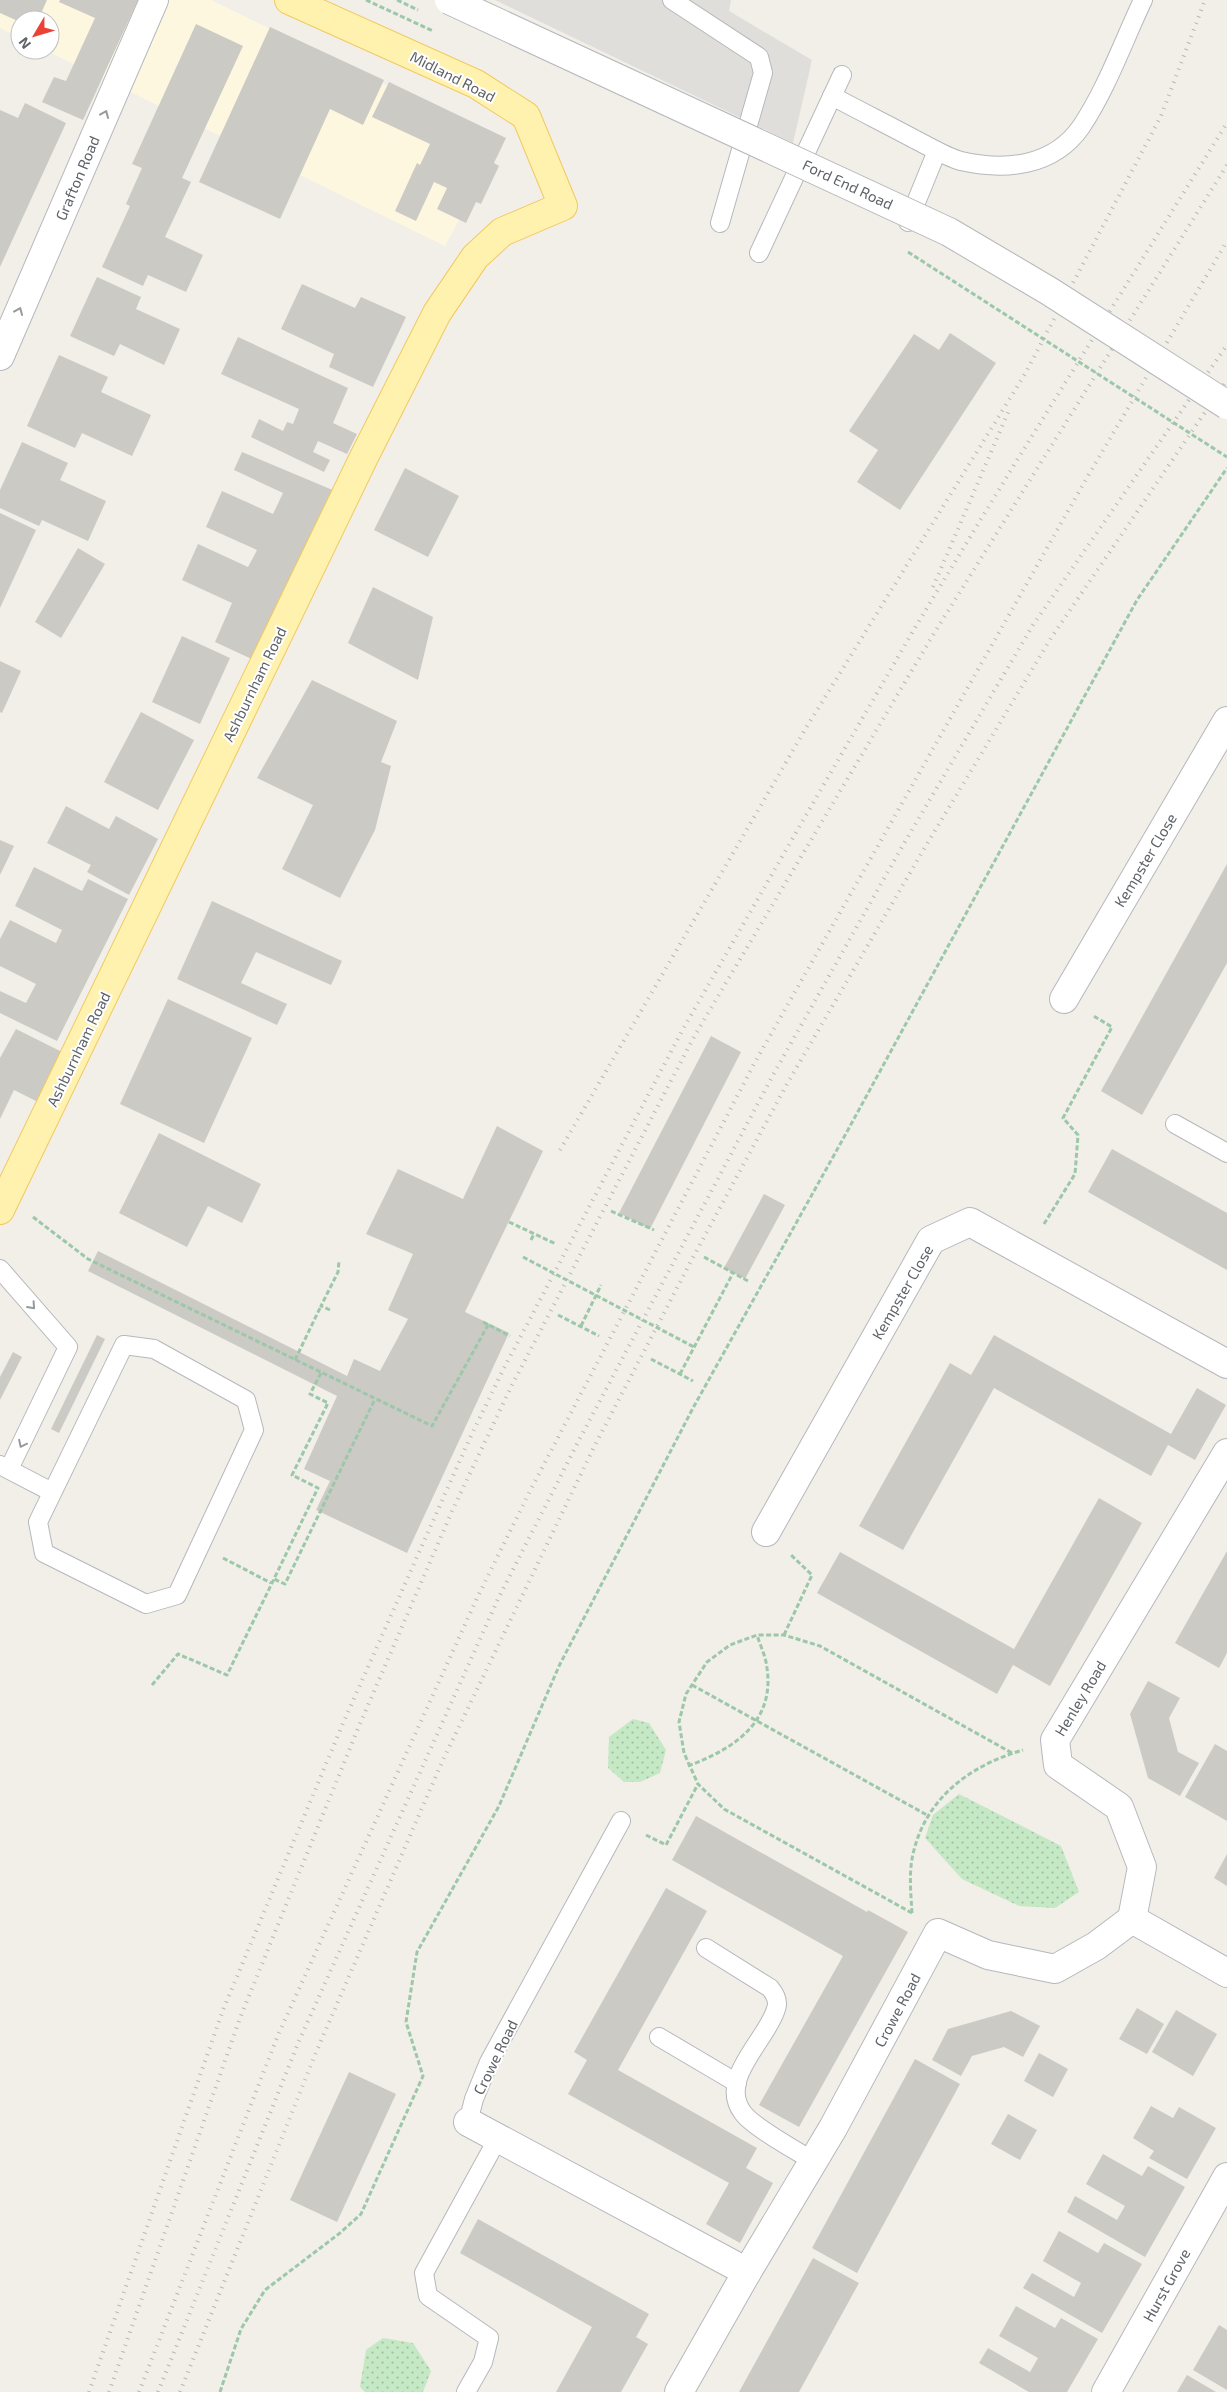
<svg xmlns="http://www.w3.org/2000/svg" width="1227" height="2392" font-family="'Exo 2',sans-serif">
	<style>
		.commercial { fill: #fef7e0 }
		.industrial { fill: #e0deda }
		.park { fill: url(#park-dots) }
		.building { fill: #cccac5 }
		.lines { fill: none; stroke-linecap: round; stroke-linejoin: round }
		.service-casing { stroke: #b5b8bc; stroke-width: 20 }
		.minor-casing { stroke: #b5b8bc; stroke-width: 30 }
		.primary-casing { stroke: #f2c960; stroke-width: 30 }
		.path { stroke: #9cc7a9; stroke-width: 3; stroke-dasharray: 5 2.5; stroke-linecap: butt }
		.service { stroke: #fff; stroke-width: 18 }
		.minor { stroke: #fff; stroke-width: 28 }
		.primary { stroke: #fff2af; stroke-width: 28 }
		.rail { stroke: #b6b7b8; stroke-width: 4; stroke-dasharray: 1 6; stroke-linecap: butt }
		.tertiary-bridge-casing { stroke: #b5b8bc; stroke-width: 30; stroke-linecap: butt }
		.path-bridge { stroke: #9cc7a9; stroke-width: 3; stroke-dasharray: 5 2.5; stroke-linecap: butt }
		.tertiary-bridge { stroke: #fff; stroke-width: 28 }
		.oneway { stroke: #979a9d }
		.labels { text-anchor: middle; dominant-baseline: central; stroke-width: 4; stroke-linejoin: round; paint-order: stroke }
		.street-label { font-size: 15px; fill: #5f6368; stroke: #fff }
	</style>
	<defs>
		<pattern id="park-dots" width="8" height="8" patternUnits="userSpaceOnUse" patternTransform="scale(1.25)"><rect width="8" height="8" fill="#c5e8c5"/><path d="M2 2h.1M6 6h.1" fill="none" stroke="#a3c0a4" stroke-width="1.8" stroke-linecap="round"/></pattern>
	</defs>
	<rect width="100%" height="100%" fill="#f1efe8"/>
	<path class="commercial" d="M0 0H211L501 141 445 246 45 50H50V20H20V38L0 28Z"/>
	<path class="industrial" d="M495 0H731L729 11 812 60 793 143Z"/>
	<g class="park">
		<path d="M633 1719 649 1723 666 1750 660 1773 640 1782H624L608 1768 609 1737Z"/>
		<path d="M959 1794 1061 1846 1079 1892 1055 1908 1019 1906 962 1879 925 1838 933 1815Z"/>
		<path d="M383 2338 413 2343 431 2371 423 2392H365L360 2387 366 2350Z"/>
	</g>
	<g class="building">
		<path d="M0 0H47L38 20H20V22L0 13Z"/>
		<path d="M60 0H138L83 120 42 102 54 77 66 81 95 18 59 2Z"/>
		<path d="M196 24 243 46 182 178 191 182 165 237 203 255 186 292 148 275 143 286 102 267 130 206 126 204 142 168 132 164Z"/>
		<path d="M270 27 384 80 363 125 330 109 280 219 199 182Z"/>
		<path d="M389 82 506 138 494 163 499 166 481 204 476 202 466 223 437 209 447 188 434 182 416 221 395 211 417 163 420 165 430 144 372 117Z"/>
		<path d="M25 103 66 123 0 267V110L18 118Z"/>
		<path d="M97 277 141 297 136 309 180 329 164 365 120 344 114 356 70 336Z"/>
		<path d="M302 284 355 308 361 297 406 317 373 387 329 367 334 354 281 329Z"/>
		<path d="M950 333 996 363 900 510 857 482 878 450 849 431 914 334 939 350Z"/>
		<path d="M238 337 348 388 333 423 357 434 347 454 318 441 313 452 330 460 324 472 251 437 259 419 283 431 287 422 293 424 299 409 221 374Z"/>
		<path d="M59 355 108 377 101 392 151 415 132 456 82 433 75 448 27 426Z"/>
		<path d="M22 442 68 463 60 480 106 501 88 541 42 520 39 526 0 508V490Z"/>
		<path d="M242 452 335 491 256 661 215 642 232 603 182 580 198 544 248 567 257 550 206 527 222 491 273 514 283 493 234 470Z"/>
		<path d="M405 468 459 496 428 557 374 530Z"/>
		<path d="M0 513 36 530 0 608Z"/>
		<path d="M78 548 105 564 61 638 35 622Z"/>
		<path d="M373 587 433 617 418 680 348 643Z"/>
		<path d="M182 636 230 658 200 724 152 702Z"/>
		<path d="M0 661 21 671 2 713 0 712Z"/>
		<path d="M312 680 397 721 381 762 391 766 375 830 340 898 282 869 313 805 257 778Z"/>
		<path d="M141 712 194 740 158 810 104 782Z"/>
		<path d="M66 806 109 829 116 816 158 839 129 895 87 872 91 865 47 843Z"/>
		<path d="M0 840 14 846 0 875Z"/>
		<path d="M1227 864V963L1142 1115 1101 1091Z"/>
		<path d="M34 867 82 891 88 879 128 899 57 1041 0 1013V991L26 1003 36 984 0 966V939L10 920 56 943 62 930 15 906Z"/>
		<path d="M212 901 342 961 331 985 256 952 241 983 287 1004 277 1025 177 979Z"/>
		<path d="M168 999 252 1038 204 1143 120 1104Z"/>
		<path d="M16 1029 66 1054 42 1104 14 1090 0 1119V1058Z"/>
		<path d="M711 1036 741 1052 650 1229 619 1213Z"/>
		<path d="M497 1126 543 1151 465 1312 509 1333 407 1553 316 1510 330 1481 304 1469 337 1396 88 1271 98 1251 347 1376 354 1359 380 1371 408 1319 388 1310 413 1254 366 1234 398 1169 463 1199Z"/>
		<path d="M159 1133 261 1184 242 1223 208 1206 187 1247 119 1213Z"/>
		<path d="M1112 1149 1227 1213V1270L1088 1192Z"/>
		<path d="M764 1194 785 1205 745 1279 724 1268Z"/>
		<path d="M97 1335 105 1339 59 1433 51 1429Z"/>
		<path d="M994 1335 1171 1434 1197 1388 1226 1405 1195 1460 1168 1445 1151 1476 994 1388 903 1550 859 1526 950 1363 971 1375Z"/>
		<path d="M13 1352 22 1357 0 1400V1377Z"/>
		<path d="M1099 1498 1142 1523 1050 1686 1013 1665 997 1694 817 1593 840 1552 1014 1649Z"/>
		<path d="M1227 1551V1653L1219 1668 1175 1643Z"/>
		<path d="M1148 1681 1180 1698 1169 1718 1178 1752 1199 1763 1180 1796 1148 1778 1130 1714Z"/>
		<path d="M1215 1744 1227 1751V1821L1185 1797Z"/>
		<path d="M696 1816 867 1912 868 1910 908 1932 799 2127 759 2105 843 1956 672 1860Z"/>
		<path d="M1227 1854V1886L1214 1878Z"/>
		<path d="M666 1888 707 1911 618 2070 757 2148 746 2168 773 2183 740 2243 706 2224 729 2183 568 2094 587 2060 574 2052Z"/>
		<path d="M1137 2008 1164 2024 1147 2054 1119 2039Z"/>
		<path d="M1176 2010 1217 2034 1193 2076 1152 2052Z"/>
		<path d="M1011 2011 1040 2026 1023 2057 1004 2047 972 2056 961 2076 932 2060 948 2029Z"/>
		<path d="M1039 2053 1068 2069 1053 2097 1024 2081Z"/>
		<path d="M915 2059 960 2084 857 2273 812 2248Z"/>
		<path d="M349 2072 396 2094 337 2222 290 2200Z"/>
		<path d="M1151 2106 1173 2118 1179 2107 1216 2128 1187 2179 1149 2158 1154 2151 1133 2138Z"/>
		<path d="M1008 2114 1037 2130 1020 2160 991 2144Z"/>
		<path d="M1103 2154 1142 2176 1148 2166 1185 2187 1145 2257 1067 2212 1075 2196 1117 2220 1125 2206 1086 2184Z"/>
		<path d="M478 2219 649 2314 636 2337 648 2344 621 2392H556L592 2327 460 2253Z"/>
		<path d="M1059 2231 1098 2253 1104 2243 1142 2264 1102 2333 1023 2288 1032 2273 1074 2297 1081 2283 1043 2261Z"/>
		<path d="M813 2258 859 2283 799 2392H739Z"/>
		<path d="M1016 2306 1055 2328 1061 2318 1098 2339 1067 2392H1029L979 2363 988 2348 1030 2372 1038 2358 999 2336Z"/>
		<path d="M1219 2325 1227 2330V2390L1193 2370Z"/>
		<path d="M1187 2375 1216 2392H1177Z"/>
	</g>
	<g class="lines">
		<g class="service-casing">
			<g id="service">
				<path d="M672 0 759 57 763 73 720 223"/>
				<path d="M832 96C860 111 888 125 916 140 930 147 946 157 961 161 1005 171 1053 167 1081 127 1107 88 1123 42 1143 0"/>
				<path d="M908 222 937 151"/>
				<path d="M759 253 842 75"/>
				<path d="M1175 1124 1227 1153"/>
				<path d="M0 1269 68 1347 9 1469"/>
				<path d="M124 1345 154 1349 246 1400 254 1430 177 1595 146 1604 44 1553 38 1522Z"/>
				<path d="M0 1465 52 1492"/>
				<path d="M706 1948 770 1988C775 1994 779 2001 776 2009 767 2040 717 2079 743 2113 753 2127 797 2151 813 2161"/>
				<path d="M659 2037 737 2083"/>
				<path d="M468 2122 474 2099 489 2062 621 1821"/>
				<path d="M466 2392 483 2362 489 2338 428 2296 424 2273 498 2138"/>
			</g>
		</g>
		<g class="minor-casing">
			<g id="minor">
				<path d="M0 356 154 0"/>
				<path d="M1064 999 1227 721"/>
				<path d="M1227 1453 1055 1740 1058 1765 1119 1807 1142 1867 1132 1919 1227 1973"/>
				<path d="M766 1532 931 1240 970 1222 1227 1364"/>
				<path d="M468 2122 747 2272"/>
				<path d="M679 2392 747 2272 833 2128 938 1933 988 1955 1055 1969 1096 1946 1132 1919"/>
				<path d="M1106 2392 1227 2177"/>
			</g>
		</g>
		<g class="primary-casing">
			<path id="primary" d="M0 1210 364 457 437 313 475 257 502 232 563 206 526 116 476 84 289 0"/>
		</g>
		<g class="path">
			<path d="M611 1211 654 1230"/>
			<path d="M33 1217 88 1259 432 1426 488 1325"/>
			<path d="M509 1222 556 1244"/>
			<path d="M1044 1224 1075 1174 1078 1135 1063 1118 1112 1027 1092 1015"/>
			<path d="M531 1240 534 1234"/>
			<path d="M704 1257 748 1281"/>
			<path d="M330 1310 321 1306 338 1272 339 1261"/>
			<path d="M558 1315 599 1336"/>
			<path d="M483 1322 510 1336"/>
			<path d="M581 1326 601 1285"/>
			<path d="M651 1359 693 1381"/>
			<path d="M295 1360 321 1306"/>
			<path d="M321 1373 310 1394 328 1403 292 1475 318 1488 274 1579 285 1584 375 1399"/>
			<path d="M680 1374 733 1273"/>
			<path d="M223 1558 271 1583"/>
			<path d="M784 1635 812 1575 790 1554"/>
			<path d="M152 1685 178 1654 227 1675 274 1579"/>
			<path d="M692 1685 927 1815"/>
			<path d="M688 1766C733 1749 775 1723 767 1668 766 1657 760 1645 757 1635"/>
			<path d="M646 1835 666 1845 698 1784"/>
			<path d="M912 1913 724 1809 698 1784 684 1753 679 1722 686 1694 707 1662 730 1645 757 1635H784L820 1646 1012 1753"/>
			<path d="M912 1913C911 1896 909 1876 912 1859 923 1800 968 1766 1023 1750"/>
			<path d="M220 2392 241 2329 265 2290 340 2233 361 2214 423 2076 406 2022 417 1952 499 1806 559 1666 693 1408 843 1139 1137 600 1227 468"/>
		</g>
		<use href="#service" class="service"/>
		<use href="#minor" class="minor"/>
		<use href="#primary" class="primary"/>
		<g class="rail">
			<path d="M933 587 1010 408"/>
			<path d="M560 1150 806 728 1025 374 1161 116 1205 0"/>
			<path d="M89 2392 223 2010 344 1721 469 1440 503 1370 683 1029 798 829 916 626 1014 465 1227 123"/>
			<path d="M109 2392 240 2018 359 1726 453 1509 511 1387 695 1035 933 635 1227 165"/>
			<path d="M139 2392 278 2035 478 1596 531 1489 754 1064 1089 474 1227 241"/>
			<path d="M158 2392 299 2041 498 1599 578 1442 773 1075 903 845 1033 625 1227 345"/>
			<path d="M180 2392 317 2050 442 1762 593 1449 690 1263 787 1084 921 854 1051 638 1227 380"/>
		</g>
		<g class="tertiary-bridge-casing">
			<path id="tertiary-bridge" d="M449 0 949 232 1049 291 1227 405"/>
		</g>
		<g class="path-bridge">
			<path d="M366 0 433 31"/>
			<path d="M397 0 418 10"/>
			<path d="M908 252 1227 457"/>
			<path d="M523 1257 694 1347"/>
		</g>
		<use href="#tertiary-bridge" class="tertiary-bridge"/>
	</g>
	<defs><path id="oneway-chevron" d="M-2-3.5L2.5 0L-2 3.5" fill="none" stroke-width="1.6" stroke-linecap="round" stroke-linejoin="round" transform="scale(1.25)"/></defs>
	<g class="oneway">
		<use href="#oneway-chevron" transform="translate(105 114) rotate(-67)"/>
		<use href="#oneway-chevron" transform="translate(19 311) rotate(-67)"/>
		<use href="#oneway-chevron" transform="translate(32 1306) rotate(48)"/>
		<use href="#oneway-chevron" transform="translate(22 1444) rotate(116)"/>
	</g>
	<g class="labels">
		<g class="street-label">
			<text transform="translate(453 76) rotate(27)">Midland Road</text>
			<text transform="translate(77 178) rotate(-67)">Grafton Road</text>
			<text transform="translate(848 184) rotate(25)">Ford End Road</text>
			<text transform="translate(254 684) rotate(-64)">Ashburnham Road</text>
			<text transform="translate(1145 860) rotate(-59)">Kempster Close</text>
			<text transform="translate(78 1049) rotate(-64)">Ashburnham Road</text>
			<text transform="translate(902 1292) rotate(-60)">Kempster Close</text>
			<text transform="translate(1080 1698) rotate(-59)">Henley Road</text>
			<text transform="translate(897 2010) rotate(-62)">Crowe Road</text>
			<text transform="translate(495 2057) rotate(-64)">Crowe Road</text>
			<text transform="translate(1166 2285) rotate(-61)">Hurst Grove</text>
		</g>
	</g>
	<g transform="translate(35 35) rotate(232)"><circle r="24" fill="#ffffff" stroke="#bfc1c3"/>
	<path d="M0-4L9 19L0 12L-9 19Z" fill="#ea4335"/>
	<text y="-8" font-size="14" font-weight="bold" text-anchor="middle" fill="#5f6368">N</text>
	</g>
</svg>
